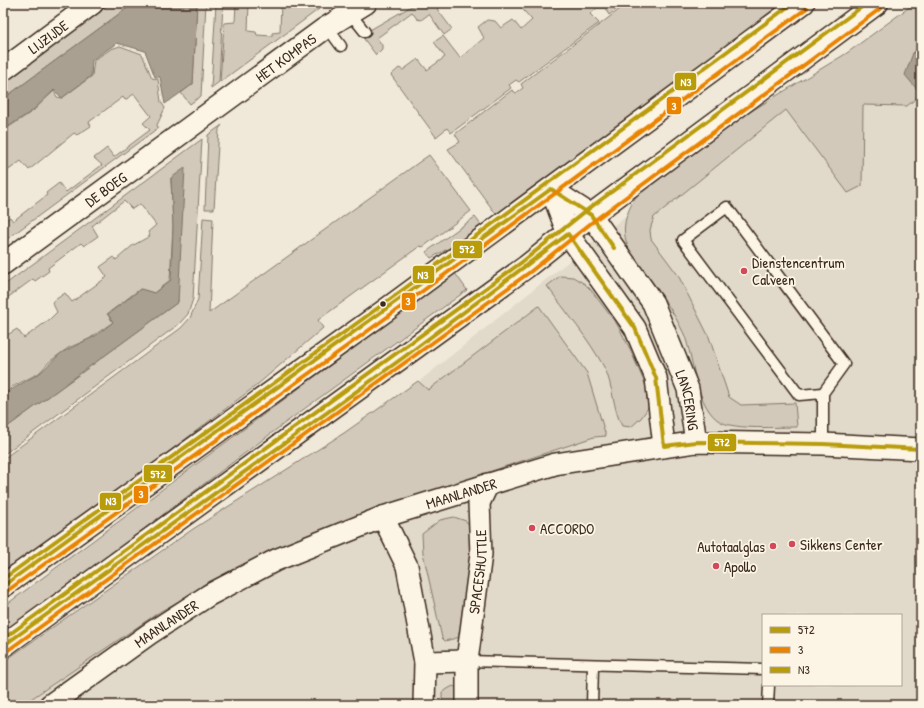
<svg xmlns="http://www.w3.org/2000/svg" width="924" height="708" font-family="'Patrick Hand',sans-serif">
	<style>
		.built { fill: #e1d9c9; fill-rule: evenodd }
		.green { fill: #d2c9ba; stroke: #867a6c }
		.water { fill: #aaa091; stroke: #7e7163 }
		.lines { fill: none; stroke-linecap: round; stroke-linejoin: round }
		.service-casing { stroke: #3b2a1e; stroke-width: 13 }
		.minor-casing { stroke: #3b2a1e; stroke-width: 24 }
		.primary-casing { stroke: #3b2a1e; stroke-width: 25 }
		.service { stroke: #fcf5e5; stroke-width: 10 }
		.minor { stroke: #fcf5e5; stroke-width: 21 }
		.primary { stroke: #fcf5e5; stroke-width: 22 }
		.bus-1-casing { stroke: #fcf5e5; stroke-width: 7 }
		.bus-2-casing { stroke: #fcf5e5; stroke-width: 7 }
		.bus-3-casing { stroke: #fcf5e5; stroke-width: 7 }
		.bus-1 { stroke: #b89c0a; stroke-width: 4 }
		.bus-2 { stroke: #e98300; stroke-width: 4 }
		.bus-3 { stroke: #b89c0a; stroke-width: 4 }
		.poi-dot { fill: #d1495b; stroke: #fcf5e5; stroke-width: 1.5 }
		.bus-dot { fill: #3b2a1e; stroke: #fcf5e5; stroke-width: 1.5 }
		.labels { text-anchor: middle; dominant-baseline: central; stroke-width: 3.5; stroke-linejoin: round; paint-order: stroke }
		.street-label { font-size: 15px; fill: #3b2a1e; stroke: #fcf5e5 }
		.poi-label { font-size: 15px; fill: #3b2a1e; stroke: #fcf5e5; text-anchor: start }
		.line-badge { stroke: #fcf5e5; stroke-width: 1.5 }
		.badge-label { font-size: 11px; text-anchor: middle; font-weight: bold; fill: #fff }
	</style>
	<rect width="100%" height="100%" fill="#f0e9d9"/>
	<filter id="ink" filterUnits="userSpaceOnUse"><feTurbulence type="fractalNoise" baseFrequency=".025" numOctaves="2"/><feDisplacementMap in="SourceGraphic" scale="8" xChannelSelector="R" yChannelSelector="G"/><feConvolveMatrix kernelMatrix="1 2 1 2 8 2 1 2 1" color-interpolation-filters="sRGB"/></filter>
	<g filter="url(#ink)">
		<path class="built" d="M921 3V705H3V695L231 532 659 189ZM763 615H901V685H763Z"/>
		<g class="green">
			<path d="M111 3H134L3 99V79Z"/>
			<path d="M197 3H206L201 96 190 104 181 93 193 84Z"/>
			<path d="M216 3H223L219 82 211 88Z"/>
			<path d="M236 3H249L248 31 256 32 257 35 272 36V33L280 32 281 3H318L319 9 220 82 224 23 235 22Z"/>
			<path d="M417 3H444L437 9 452 29 444 35 429 14 421 20 417 19 412 12 377 38 382 45V49L376 55 361 35Z"/>
			<path d="M517 3H625L609 15 605 8H597L590 14 599 23 519 82 516 80 509 85 511 88 451 133 447 128 436 137 391 75 399 68 403 70 418 59 427 70 445 57 434 42 443 36 460 58 484 38 478 27 487 20 495 21 501 28 513 20 521 30 532 20Z"/>
			<path d="M628 3H786L496 214 448 149 460 142 455 134 512 90 516 93 523 88 521 84Z"/>
			<path d="M915 3H921V46L913 53 921 94 907 106 863 105 862 186 848 193 786 110 654 217 650 230 651 239 678 275 709 337 729 397 741 405 795 403 797 427C778 427 736 430 721 422 696 409 694 358 684 334 674 312 659 292 645 272 638 263 629 253 626 241 621 223 629 208 638 193L740 118 847 53Z"/>
			<path d="M120 46 142 54 152 78 158 79 161 102 165 108 157 125 158 128 3 242V223L10 217 13 221 47 195 46 193 59 183 66 192 102 165 94 158 107 148 114 157 150 130 143 123 151 116 134 94 125 100 123 97 89 122 91 126 77 135 74 133 29 170 21 161 3 174V131L33 111 54 91 57 97 62 98 92 76 94 60 111 49Z"/>
			<path d="M222 125 219 129 214 209H205L208 135Z"/>
			<path d="M202 139 193 299 188 314 179 324 3 455V430L178 302 171 178 173 227 170 280 154 293 140 289 107 314 113 322 89 339 68 348 49 362 39 373 12 387 3 396 4 337 17 329 24 338 50 319 57 312 52 302 65 293 72 302 107 277 100 267 114 257 116 260 132 246 150 236 148 232 156 225 140 204 132 209 124 201 92 226 98 236 84 246 81 243 48 268 49 271 35 281 33 279 3 301V286Z"/>
			<path d="M429 155 471 211 423 247 420 246 318 320 323 328 257 385 3 577V459L181 328 190 318 198 299 203 218 213 219 209 313Z"/>
			<path d="M475 217 481 225 451 247 431 258 426 252Z"/>
			<path d="M455 273 467 290 285 423 3 635V607Z"/>
			<path d="M560 276 573 277 585 284 591 290 618 326 629 347 649 393 648 408 641 418 631 427 622 426C613 410 613 384 604 367 588 338 566 312 547 286Z"/>
			<path d="M539 306 587 373 606 436 594 437 377 509 245 566 161 611 22 705H3V662L193 529 344 433 418 381 428 390Z"/>
			<path d="M454 517 466 521 472 528 473 552 460 637 445 641 442 638 423 553 422 534 440 520Z"/>
			<path d="M453 686 459 689 461 705H442V692Z"/>
		</g>
		<g class="water">
			<path d="M134 3H197L193 84 165 104 160 77H155L145 51 117 43 92 60 91 76 62 98 54 90 32 111 3 130V99Z"/>
			<path d="M921 46V94L905 75 913 53Z"/>
			<path d="M185 168 178 302 3 430V396L14 388 40 373 61 353 97 335 113 322 108 314 141 289 154 293 171 280 173 227 171 178Z"/>
		</g>
		<g class="lines">
			<g class="service-casing">
				<g id="service">
					<path d="M349 12 365 32"/>
					<path d="M327 27 341 46"/>
					<path d="M823 444V393L844 364 727 207 683 240 799 395 823 393"/>
					<path d="M467 661 763 669"/>
					<path d="M592 705 593 666"/>
					<path d="M768 705 769 685"/>
				</g>
			</g>
			<g class="minor-casing">
				<g id="minor">
					<path id="s1" d="M3 70 93 3"/>
					<path id="s2" d="M551 189 591 215 653 303 688 389 696 442"/>
					<path d="M551 189 568 234 635 328 656 378 664 446"/>
					<path id="s3" d="M3 264 324 29 366 3"/>
					<path d="M383 517 407 566 425 662 424 705"/>
					<path d="M425 662 467 661"/>
					<path id="s4" d="M50 705 149 634 209 595 276 560 383 517 555 464 696 442 823 444 921 449"/>
					<path id="s5" d="M467 705V661L481 554 479 503 488 484"/>
				</g>
			</g>
			<g class="primary-casing">
				<g id="primary">
					<path d="M3 586 386 310 803 3"/>
					<path d="M3 646 526 267 591 215 877 3"/>
				</g>
			</g>
			<use href="#service" class="service"/>
			<use href="#minor" class="minor"/>
			<use href="#primary" class="primary"/>
			<g class="bus-1-casing">
				<g id="bus-1">
					<path d="M3 586 551 189 591 215 614 248"/>
					<path d="M3 646 404 357 568 234 635 328 656 378 664 446 696 442 823 444 921 449"/>
				</g>
			</g>
			<g class="bus-2-casing">
				<g id="bus-2">
					<path d="M7 591 390 315 807 8"/>
					<path d="M7 651 530 272 595 220 881 8"/>
				</g>
			</g>
			<g class="bus-3-casing">
				<g id="bus-3">
					<path d="M3 579 382 305 793 3"/>
					<path d="M3 639 522 262 587 210 867 3"/>
				</g>
			</g>
			<use href="#bus-1" class="bus-1"/>
			<use href="#bus-2" class="bus-2"/>
			<use href="#bus-3" class="bus-3"/>
		</g>
	</g>
	<g class="poi-dot">
		<circle cx="744" cy="271" r="4"/>
		<circle cx="532" cy="528" r="4"/>
		<circle cx="792" cy="544" r="4"/>
		<circle cx="773" cy="546" r="4"/>
		<circle cx="716" cy="566" r="4"/>
	</g>
	<circle class="bus-dot" cx="383" cy="304" r="3.5"/>
	<g class="labels">
		<g class="street-label">
			<text stroke="none"><textPath href="#s1" startOffset="56">LIJZIJDE</textPath></text>
			<text stroke="none"><textPath href="#s3" startOffset="350">HET KOMPAS</textPath></text>
			<text stroke="none"><textPath href="#s3" startOffset="127">DE BOEG</textPath></text>
			<text stroke="none"><textPath href="#s2" startOffset="259">LANCERING</textPath></text>
			<text stroke="none"><textPath href="#s4" startOffset="466">MAANLANDER</textPath></text>
			<text stroke="none"><textPath href="#s5" startOffset="134">SPACESHUTTLE</textPath></text>
			<text stroke="none"><textPath href="#s4" startOffset="142">MAANLANDER</textPath></text>
		</g>
		<g class="poi-label">
			<text x="752" y="262">Dienstencentrum<tspan x="752" dy="17">Calveen</tspan></text>
			<text x="540" y="528">ACCORDO</text>
			<text x="800" y="544">Sikkens Center</text>
			<text x="765" y="546" text-anchor="end">Autotaalglas</text>
			<text x="724" y="566">Apollo</text>
		</g>
	</g>
	<g class="line-badge">
		<rect x="674" y="72" width="23" height="19" rx="4" fill="#b89c0a"/>
		<rect x="666" y="96" width="16" height="19" rx="4" fill="#e98300"/>
		<rect x="452" y="240" width="31" height="19" rx="4" fill="#b89c0a"/>
		<rect x="412" y="265" width="23" height="19" rx="4" fill="#b89c0a"/>
		<rect x="401" y="292" width="15" height="19" rx="4" fill="#e98300"/>
		<rect x="707" y="433" width="30" height="19" rx="4" fill="#b89c0a"/>
		<rect x="143" y="464" width="30" height="19" rx="4" fill="#b89c0a"/>
		<rect x="133" y="485" width="16" height="19" rx="4" fill="#e98300"/>
		<rect x="99" y="492" width="23" height="19" rx="4" fill="#b89c0a"/>
	</g>
	<g class="badge-label">
		<text x="686" y="86">N3</text>
		<text x="674" y="110">3</text>
		<text x="467" y="253">572</text>
		<text x="423" y="279">N3</text>
		<text x="408" y="305">3</text>
		<text x="722" y="446">572</text>
		<text x="158" y="478">572</text>
		<text x="141" y="498">3</text>
		<text x="111" y="505">N3</text>
	</g>
	<rect width="924" height="708" fill="none" stroke="#fcf5e5" stroke-width="16"/>
	<rect x="8" y="8" width="908" height="692" fill="none" stroke="#3b2a1e" stroke-width="1.5" filter="url(#ink)"/>
	<rect x="762" y="614" width="140" height="72" fill="#fcf5e5" stroke="#afa495"/>
	<rect x="770" y="627" width="20" height="6" fill="#b89c0a" stroke="#afa495"/>
	<text x="798" y="634" font-size="12" fill="#3b2a1e">572</text>
	<rect x="770" y="647" width="20" height="6" fill="#e98300" stroke="#afa495"/>
	<text x="798" y="654" font-size="12" fill="#3b2a1e">3</text>
	<rect x="770" y="667" width="20" height="6" fill="#b89c0a" stroke="#afa495"/>
	<text x="798" y="674" font-size="12" fill="#3b2a1e">N3</text>
</svg>
